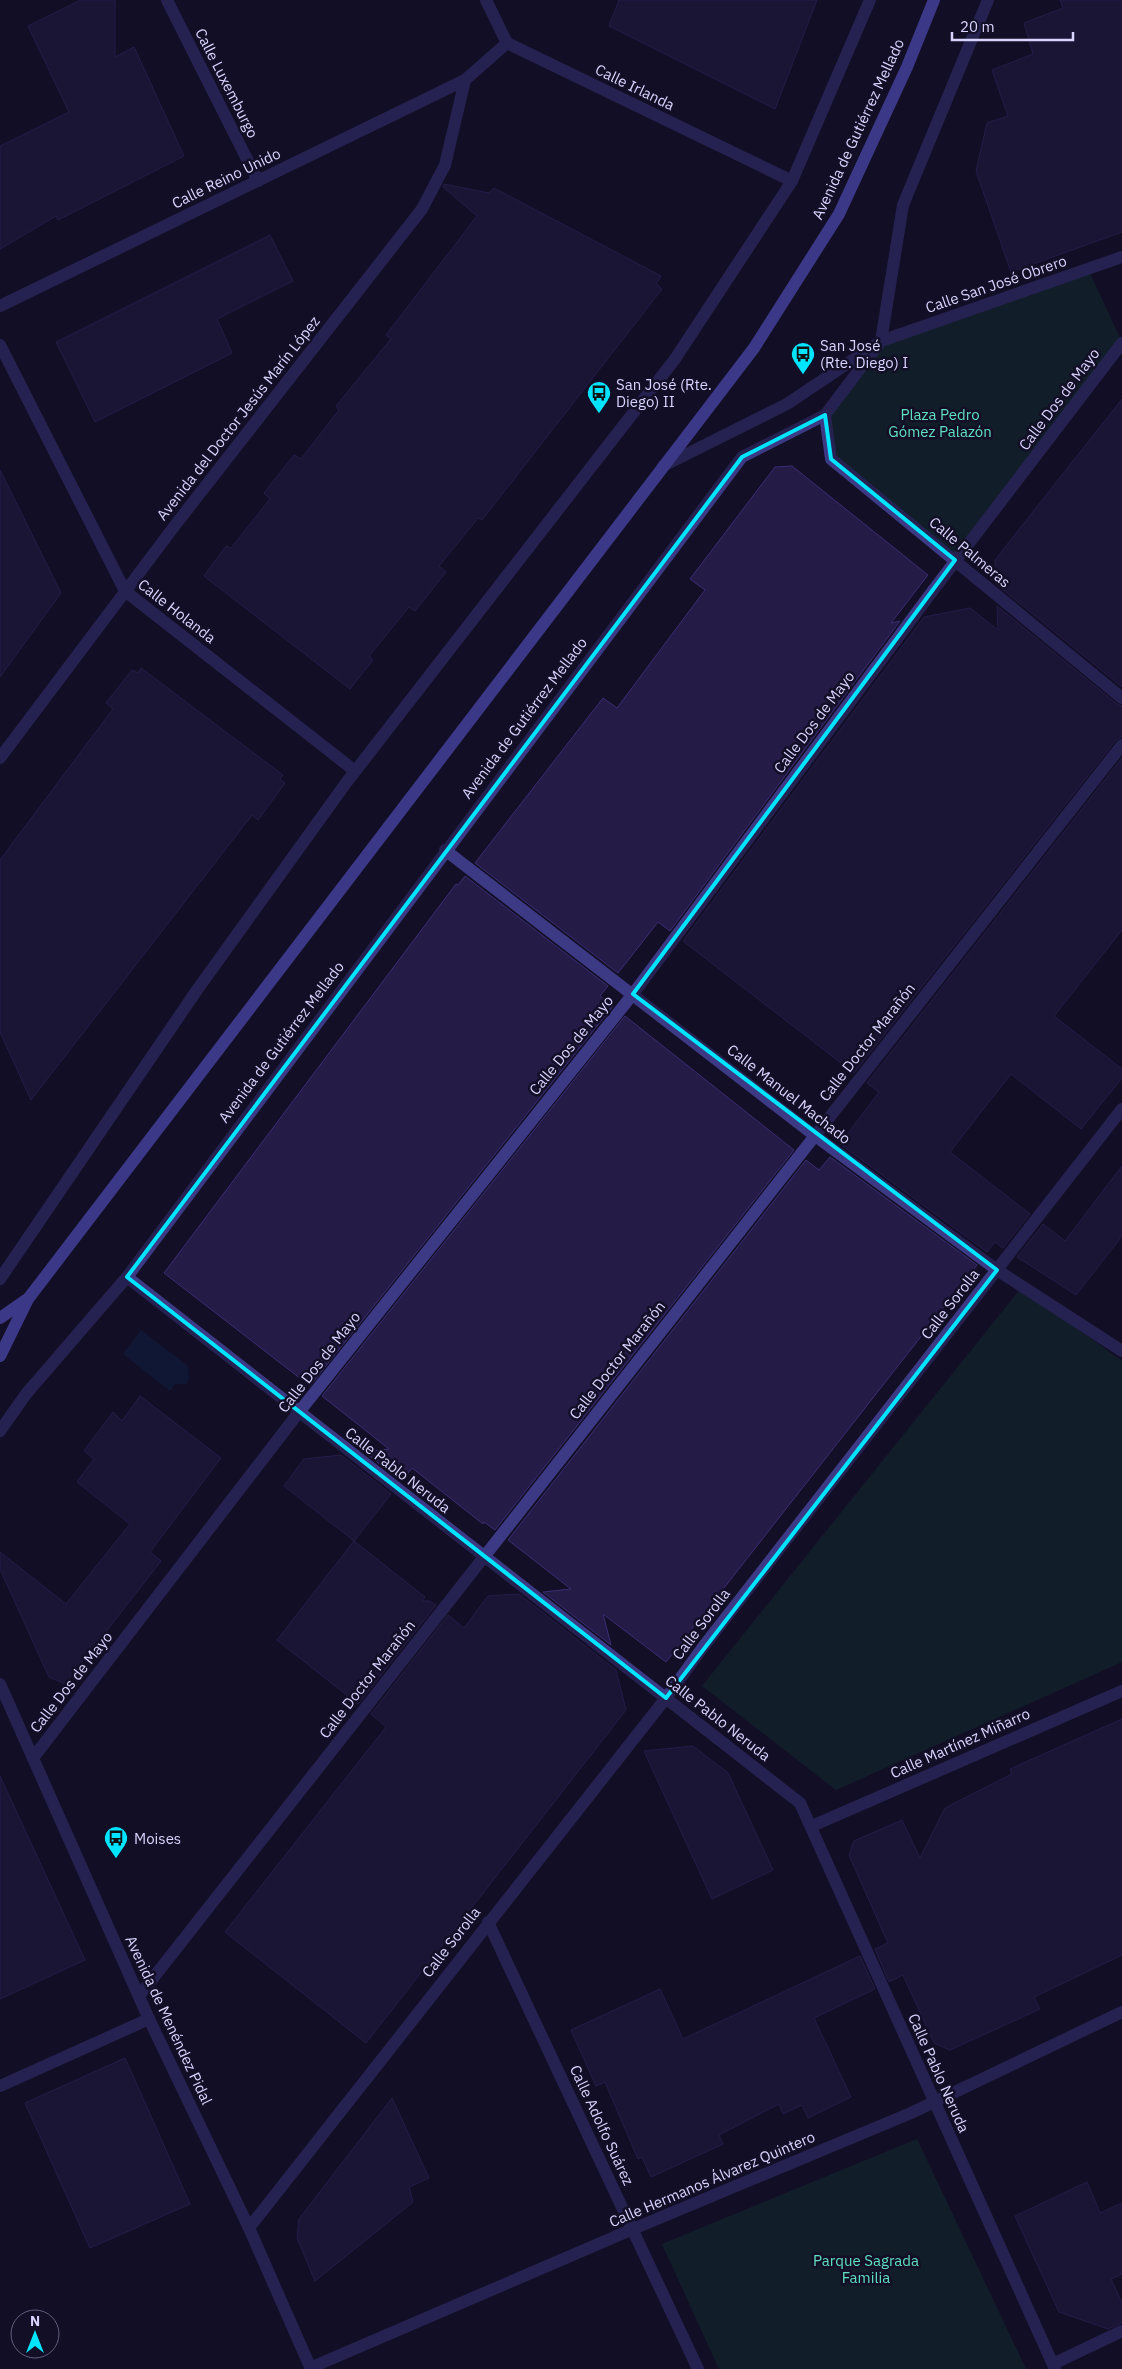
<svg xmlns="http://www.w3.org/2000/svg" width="1122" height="2369" font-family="'IBM Plex Sans',sans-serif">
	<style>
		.green { fill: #12302f }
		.water { fill: #0c2248 }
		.building { fill: #241b47; stroke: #3b2d73 }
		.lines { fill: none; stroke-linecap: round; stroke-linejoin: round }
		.minor { stroke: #3d3a85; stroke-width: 12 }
		.secondary { stroke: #6f6bff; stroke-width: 12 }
		.marked { fill: none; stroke: #00e5ff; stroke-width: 4; stroke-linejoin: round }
		.labels { text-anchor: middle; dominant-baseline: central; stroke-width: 5; stroke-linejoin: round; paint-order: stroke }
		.street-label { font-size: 15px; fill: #d9d4ff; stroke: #130f26 }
		.poi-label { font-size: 15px; fill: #d9d4ff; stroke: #130f26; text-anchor: start }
		.park-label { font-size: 15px; fill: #5fe0c0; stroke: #130f26 }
	</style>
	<rect width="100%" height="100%" fill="#130f26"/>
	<g class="green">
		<path d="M1088 269 1122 342 955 560 831 459 825 415 881 341Z"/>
		<path d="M1021 1288 1122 1361V1662L836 1790 702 1686Z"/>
		<path d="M917 2139 1026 2369H719L662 2244Z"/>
	</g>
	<path class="water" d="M141 1330 188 1366 189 1378 186 1384H175L170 1391 123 1354Z"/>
	<g class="building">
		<path d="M81 0H115V57L134 47 184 156 58 220 56 216 0 249V146L69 112 28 26Z"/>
		<path d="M619 0H817L775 109 609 26Z"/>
		<path d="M1060 0H1122V232L1011 272 976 171 987 123 1008 116 992 70 1033 54 1024 23 1063 8Z"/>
		<path d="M444 184 489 193 494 188 661 276 656 284 662 289 482 520 478 518 439 566 446 572 415 611 409 607 369 656 373 660 350 689 204 576 226 546 231 548 270 499 264 493 294 455 301 459 339 410 336 406 391 339 386 335 477 216 443 187Z"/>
		<path d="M270 235 293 281 217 319 232 353 95 422 56 342Z"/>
		<path d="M1122 399V687L996 584 995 560Z"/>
		<path d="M792 466 928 575 891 623 900 621 670 931 658 922 618 973 475 863 603 698 617 708 705 590 690 579 775 467Z"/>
		<path d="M0 470 61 593 0 677Z"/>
		<path d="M997 606 1117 704 1122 706V737L1116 740 854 1073 683 941 924 617 970 608 998 630Z"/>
		<path d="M141 668 283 775 280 779 285 783 258 820 252 815 31 1100 0 1032V860L113 709 106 703 132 670 138 673Z"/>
		<path d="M1122 758V930L1054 1016 1122 1069V1078L1081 1129 1011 1074 981 1112 950 1152 1030 1214 1003 1248 995 1242 987 1252 840 1144 879 1092 867 1083Z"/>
		<path d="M465 876 608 986 600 996 613 1006 310 1386 164 1273 456 884 458 885Z"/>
		<path d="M625 1016 794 1150 495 1530 484 1522 483 1524 412 1468 402 1481 364 1452 389 1449 322 1396Z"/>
		<path d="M830 1157 977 1265 666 1662 603 1614 611 1645 543 1592 571 1589 508 1540 806 1160 819 1170Z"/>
		<path d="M1122 1166V1236L1076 1295 1017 1257 1043 1224 1065 1241Z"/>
		<path d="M140 1396 221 1458 150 1552 161 1561 65 1684 49 1677 0 1569V1552L66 1604 130 1524 77 1482 94 1459 84 1451 113 1412 122 1421Z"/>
		<path d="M341 1455 391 1494 354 1541 425 1597 422 1601H430L436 1605 358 1704 277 1640 354 1541 284 1486 304 1459Z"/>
		<path d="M519 1594 616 1670 626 1710 366 2043 225 1932 386 1727 371 1714 448 1615 464 1628 488 1596Z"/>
		<path d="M1122 1719V1955L1034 1997 1040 2009 950 2050 934 2043 903 1975 889 1982 875 1949 888 1943 849 1855 854 1841 902 1820 920 1858 945 1808 1012 1774 1010 1769Z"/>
		<path d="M693 1746 728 1773 773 1870 712 1899 644 1751Z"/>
		<path d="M0 1776 85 1960 0 1999Z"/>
		<path d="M860 1956 875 1989 814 2018 851 2097 808 2118 802 2105 783 2114 779 2104 719 2135 723 2144 651 2177 642 2157 638 2159 605 2082 596 2086 571 2030 660 1989 683 2039Z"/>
		<path d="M125 2058 190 2204 90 2248 25 2103Z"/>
		<path d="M392 2098 429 2178 409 2187 413 2202 315 2281 297 2238 299 2219Z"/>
		<path d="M1087 2182 1100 2213 1122 2203V2274L1111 2279 1122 2303V2323L1108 2329 1059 2312 1015 2216Z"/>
	</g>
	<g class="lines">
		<g class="minor">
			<path d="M167 0 258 181"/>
			<path d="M486 0 507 43 792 181"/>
			<path d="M0 306 465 80 507 43"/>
			<path d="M0 345 125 591 355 771"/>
			<path d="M825 415 831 459 1122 698"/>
			<path d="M663 466 787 404 881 341 1122 257"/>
			<path d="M0 758 176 524 422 209 445 165 465 80"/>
			<path d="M445 850 814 1135 997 1270 1122 1351"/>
			<path d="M127 1277 800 1803 1055 2369"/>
			<path d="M0 1279 197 990 346 783 675 359 792 181 870 0"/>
			<path d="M0 1431 26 1394 127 1277 742 457 825 415 881 341 903 205 988 0"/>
			<path d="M0 1684 149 2019 249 2228 311 2369"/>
			<path d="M33 1758 299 1412 633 994 934 589 1122 343"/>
			<path d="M812 1826 1122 1691"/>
			<path d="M488 1922 698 2369"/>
			<path d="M139 1996 1122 745"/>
			<path d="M0 2086 149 2019"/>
			<path d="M249 2228 666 1698 703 1647 1122 1109"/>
			<path d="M1053 2364 1122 2331"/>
			<path d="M310 2368 633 2229 911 2113 1122 2012"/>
		</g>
		<g class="secondary">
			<path d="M0 1318 26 1300"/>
			<path d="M0 1356 28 1299 754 348 839 214 907 67 934 0"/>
		</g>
	</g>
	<path d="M0 0H1122V2369H0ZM825 415 831 459 955 560 633 994 997 1270 666 1698 127 1277 742 457Z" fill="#130f26" fill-opacity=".55" fill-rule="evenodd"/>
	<path class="marked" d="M825 415 831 459 955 560 633 994 997 1270 666 1698 127 1277 742 457Z"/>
	<defs>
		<g id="bus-pin" transform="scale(1.25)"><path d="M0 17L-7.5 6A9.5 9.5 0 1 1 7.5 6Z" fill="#00e5ff" stroke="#130f26"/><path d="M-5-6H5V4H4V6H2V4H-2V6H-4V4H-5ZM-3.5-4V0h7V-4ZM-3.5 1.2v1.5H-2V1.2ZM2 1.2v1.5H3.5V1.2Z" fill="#111"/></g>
	</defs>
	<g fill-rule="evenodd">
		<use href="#bus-pin" x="803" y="354"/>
		<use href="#bus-pin" x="599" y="393"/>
		<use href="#bus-pin" x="116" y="1838"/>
	</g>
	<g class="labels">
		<g class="street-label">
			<text transform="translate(227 83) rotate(63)">Calle Luxemburgo</text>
			<text transform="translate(635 87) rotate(26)">Calle Irlanda</text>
			<text transform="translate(858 129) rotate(-65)">Avenida de Gutiérrez Mellado</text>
			<text transform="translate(226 178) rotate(-26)">Calle Reino Unido</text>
			<text transform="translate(996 284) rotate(-19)">Calle San José Obrero</text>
			<text transform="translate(1059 399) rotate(-53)">Calle Dos de Mayo</text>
			<text transform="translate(238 418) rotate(-52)">Avenida del Doctor Jesús Marín López</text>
			<text transform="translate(970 552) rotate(40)">Calle Palmeras</text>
			<text transform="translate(177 611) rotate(38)">Calle Holanda</text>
			<text transform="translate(524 718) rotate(-53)">Avenida de Gutiérrez Mellado</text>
			<text transform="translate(814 722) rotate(-53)">Calle Dos de Mayo</text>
			<text transform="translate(281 1042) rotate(-53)">Avenida de Gutiérrez Mellado</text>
			<text transform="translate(867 1042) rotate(-52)">Calle Doctor Marañón</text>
			<text transform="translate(571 1045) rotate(-51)">Calle Dos de Mayo</text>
			<text transform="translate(789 1094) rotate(38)">Calle Manuel Machado</text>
			<text transform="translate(950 1304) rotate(-52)">Calle Sorolla</text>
			<text transform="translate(617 1360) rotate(-52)">Calle Doctor Marañón</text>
			<text transform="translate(319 1362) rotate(-52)">Calle Dos de Mayo</text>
			<text transform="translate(398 1470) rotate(38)">Calle Pablo Neruda</text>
			<text transform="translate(701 1624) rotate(-53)">Calle Sorolla</text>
			<text transform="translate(367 1679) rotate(-52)">Calle Doctor Marañón</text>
			<text transform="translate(71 1682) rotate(-52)">Calle Dos de Mayo</text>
			<text transform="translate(718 1718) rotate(38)">Calle Pablo Neruda</text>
			<text transform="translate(960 1743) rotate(-24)">Calle Martínez Miñarro</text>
			<text transform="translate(451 1942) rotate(-52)">Calle Sorolla</text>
			<text transform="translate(169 2020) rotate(65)">Avenida de Menéndez Pidal</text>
			<text transform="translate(939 2073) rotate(66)">Calle Pablo Neruda</text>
			<text transform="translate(602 2125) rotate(65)">Calle Adolfo Suárez</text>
			<text transform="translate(712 2179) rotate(-23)">Calle Hermanos Álvarez Quintero</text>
		</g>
		<g class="poi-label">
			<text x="820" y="345">San José<tspan x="820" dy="17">(Rte. Diego) I</tspan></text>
			<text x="616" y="384">San José (Rte.<tspan x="616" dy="17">Diego) II</tspan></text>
			<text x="134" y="1838">Moises</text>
		</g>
		<g class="park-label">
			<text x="940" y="414">Plaza Pedro<tspan x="940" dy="17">Gómez Palazón</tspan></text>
			<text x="866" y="2260">Parque Sagrada<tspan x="866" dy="17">Familia</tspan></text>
		</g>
	</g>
	<g transform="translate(35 2334)"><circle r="24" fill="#130f26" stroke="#625e7d"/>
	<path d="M0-4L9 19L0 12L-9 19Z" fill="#00e5ff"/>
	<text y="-8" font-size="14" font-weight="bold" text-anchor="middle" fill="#d9d4ff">N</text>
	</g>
	<path d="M952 32v8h121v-8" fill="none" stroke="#d9d4ff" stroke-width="2.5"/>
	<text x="960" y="32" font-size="15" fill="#d9d4ff" stroke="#130f26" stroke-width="4" paint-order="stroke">20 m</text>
</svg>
